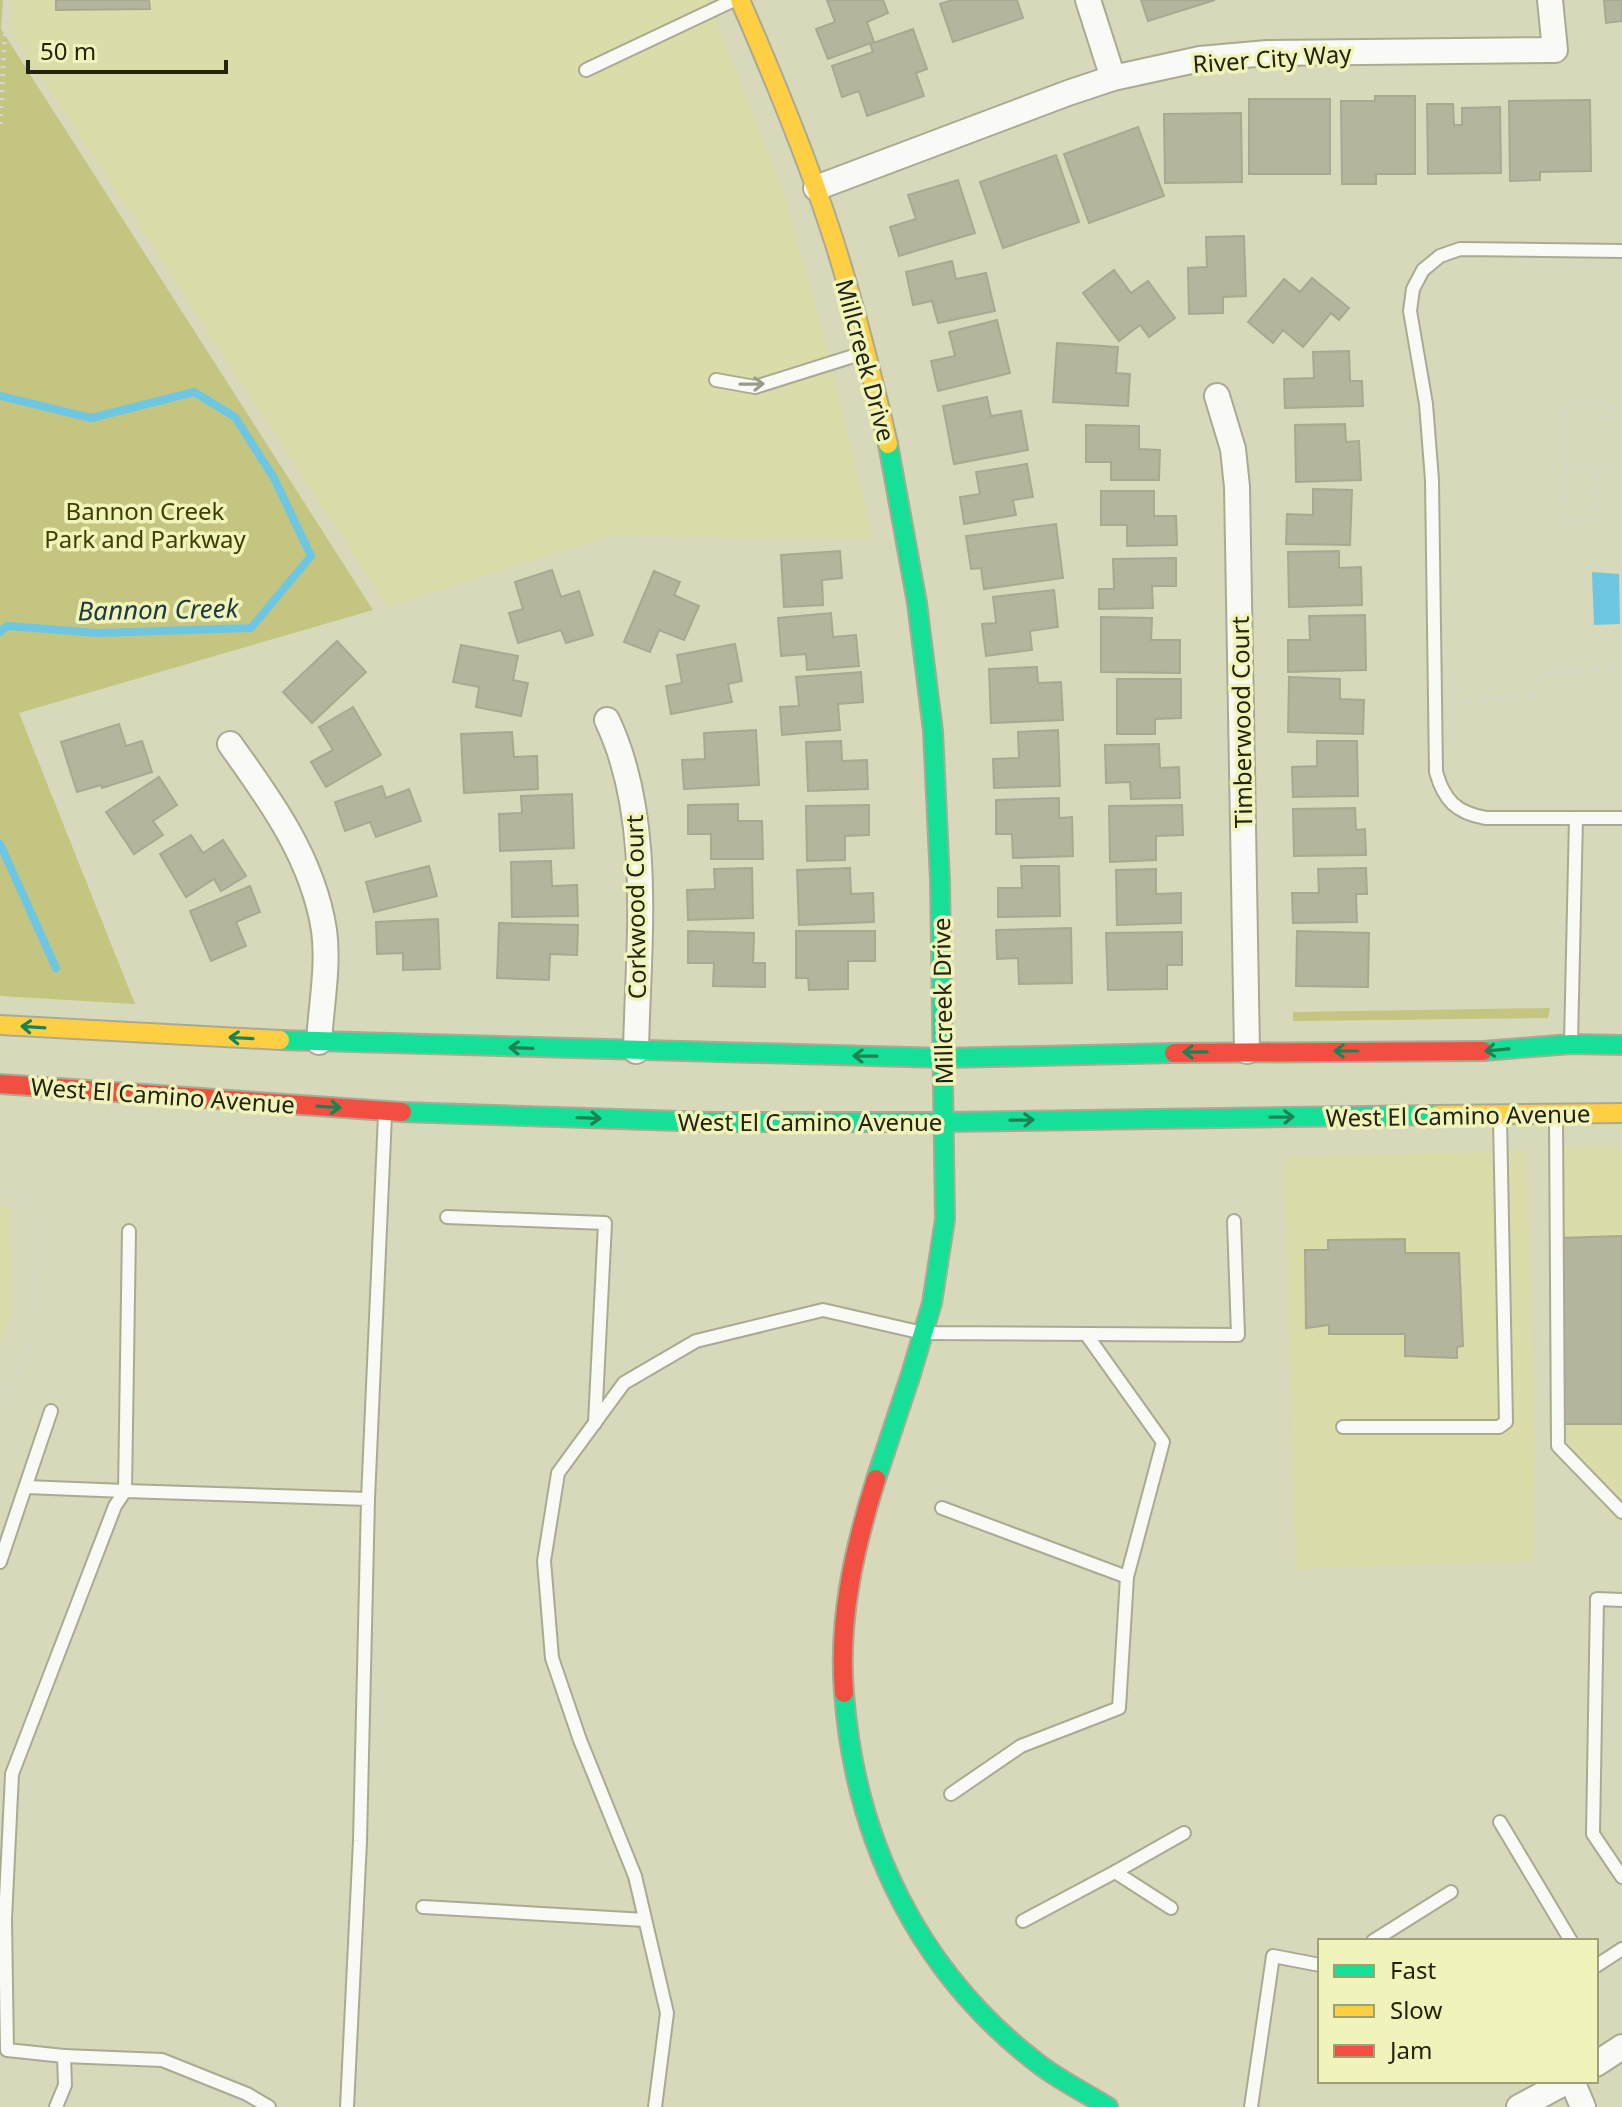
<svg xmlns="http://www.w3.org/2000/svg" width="1622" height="2107" font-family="'Noto Sans',sans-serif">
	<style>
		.built { fill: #dadcaa }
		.green { fill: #c4c580 }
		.water { fill: #6ec7e2 }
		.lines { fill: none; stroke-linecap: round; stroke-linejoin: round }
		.stream { stroke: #6ec7e2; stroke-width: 8 }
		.building { fill: #b5b59d; stroke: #a8a991; stroke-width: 2 }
		.lane-casing { stroke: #aaaa92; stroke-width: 16 }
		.street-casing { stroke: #aaaa92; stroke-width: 28 }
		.fast-casing { stroke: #aaaa92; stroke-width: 22 }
		.slow-casing { stroke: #aaaa92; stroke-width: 22 }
		.jam-casing { stroke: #aaaa92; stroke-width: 22 }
		.path { stroke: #d6d7cd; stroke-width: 5; stroke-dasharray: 2 6; stroke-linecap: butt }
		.lane { stroke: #f9f9f5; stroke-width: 12 }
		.street { stroke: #f9f9f5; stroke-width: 24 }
		.fast { stroke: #16e098; stroke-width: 18 }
		.slow { stroke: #ffcf43; stroke-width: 18 }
		.jam { stroke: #f24e42; stroke-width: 18 }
		.oneway { stroke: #99998d }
		.oneway2 { stroke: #1c8253 }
		.labels { text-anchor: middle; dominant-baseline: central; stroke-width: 7; stroke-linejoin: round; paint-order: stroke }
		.street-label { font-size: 24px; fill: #23240e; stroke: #f1f4ba }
		.park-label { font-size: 24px; fill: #3f3f00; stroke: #f1f4ba }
		.water-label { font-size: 26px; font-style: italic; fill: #1e3844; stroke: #f1f4ba }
	</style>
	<rect width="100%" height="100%" fill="#d8d9ba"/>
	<g class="built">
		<path d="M12 0H708L784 192 822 328 873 539 611 536 388 607 10 29Z"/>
		<path d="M1562 1146H1622V1530L1569 1464Z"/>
		<path d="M1527 1151 1535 1439 1534 1561 1296 1569 1284 1157Z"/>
		<path d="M0 1206 9 1207 12 1316 0 1345Z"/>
	</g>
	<g class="green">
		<path d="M0 0H3L1 29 373 610 19 713 135 1004 0 996Z"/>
		<path d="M1550 1008 1548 1018 1293 1021V1012Z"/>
	</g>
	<path class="water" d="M1592 572 1619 574 1620 624 1594 625Z"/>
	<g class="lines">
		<g class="stream">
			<path d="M0 396 91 418 194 392 235 417 274 478 311 556 251 628 99 633 7 626 0 632"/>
			<path d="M0 844 56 968"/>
		</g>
	</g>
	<g class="building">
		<path d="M56 0H149L150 9 56 10Z"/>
		<path d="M827 0H883L888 13 867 22 874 42 828 59 816 29 835 22Z"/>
		<path d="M952 0H1017L1023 18 953 42 940 4Z"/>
		<path d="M1141 0H1215L1148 21Z"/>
		<path d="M1604 0H1622V21L1606 23Z"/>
		<path d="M913 29 927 69 916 73 924 96 867 116 859 91 842 97 832 66 873 52 870 44Z"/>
		<path d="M1375 96H1415V174H1376V184H1342L1341 101H1375Z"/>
		<rect x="1249" y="99" width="81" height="75"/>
		<path d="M1590 100 1591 171 1540 172V180L1510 181 1509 101Z"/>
		<path d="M1427 104H1453L1454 125H1462V108L1500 107 1501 173 1428 174Z"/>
		<path d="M1241 113 1242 182 1165 183 1164 114Z"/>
		<path d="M1138 127 1164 196 1089 223 1064 154Z"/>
		<path d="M1056 155 1079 222 1003 248 980 182Z"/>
		<path d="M958 180 975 233 899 256 890 227 916 219 908 195Z"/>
		<path d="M1244 236 1246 296 1223 297V313L1189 314 1188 268 1207 267 1206 237Z"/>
		<path d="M952 261 956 279 986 273 995 311 938 323 932 301 913 305 906 272Z"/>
		<path d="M1114 270 1131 293 1148 281 1175 318 1149 337 1140 325 1119 341 1083 293Z"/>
		<path d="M1312 278 1349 308 1339 320 1331 313 1303 347 1283 330 1273 343 1248 322 1284 279 1300 292Z"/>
		<path d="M997 320 1010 373 938 391 931 361 955 356 949 332Z"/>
		<path d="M1057 343 1118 347 1116 373 1130 374 1128 406 1053 402Z"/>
		<path d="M1349 351 1350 381H1362L1363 406 1285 408 1284 379 1314 378 1313 352Z"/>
		<path d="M987 397 991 416 1021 411 1028 450 954 464 943 406Z"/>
		<path d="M1345 424 1346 442 1359 441 1361 480 1296 482 1295 425Z"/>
		<path d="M1086 425 1139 426V449L1160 450 1159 480H1111V462H1086Z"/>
		<path d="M1027 464 1033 497 1013 500 1016 515 964 524 960 497 980 494 976 472Z"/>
		<path d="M1313 489 1352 490 1350 545 1286 544 1287 514 1313 515Z"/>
		<path d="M1101 491H1154V516H1176L1177 545 1127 546V525H1101Z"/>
		<path d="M1056 524 1063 578 984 589 981 568 971 569 966 536Z"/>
		<path d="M840 551 842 578 822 580 823 605 784 607 781 555Z"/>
		<path d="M1339 551V568L1361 567 1362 605 1289 607 1288 552Z"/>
		<path d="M1176 558V586H1152L1153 608 1099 609V589H1114L1113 559Z"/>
		<path d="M552 570 561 597 579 591 593 635 566 643 561 630 518 643 509 613 523 609 515 582Z"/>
		<path d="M654 571 680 582 674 595 699 606 684 640 659 630 650 652 624 642Z"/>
		<path d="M1054 590 1058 627 1030 631 1032 650 986 656 982 624 996 623 993 597Z"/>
		<path d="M831 613 833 637 856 635 859 666 807 670 806 654 781 656 778 618Z"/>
		<path d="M1365 615 1366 670 1288 672V640H1310L1309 616Z"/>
		<path d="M1101 617 1152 618 1151 640H1180V673L1101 672Z"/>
		<path d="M337 641 366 672 312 723 283 692Z"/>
		<path d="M735 644 742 681 728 684 732 702 671 714 666 686 682 683 677 655Z"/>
		<path d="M461 645 518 656 513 680 528 683 521 716 476 707 479 687 453 682Z"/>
		<path d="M1037 667 1038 683 1061 682 1063 720 991 723 989 669Z"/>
		<path d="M861 672 863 702 838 704 840 730 782 735 780 707 799 706 796 677Z"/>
		<path d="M1289 677 1340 679V699L1364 700 1363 734 1288 732Z"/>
		<path d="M1117 679H1181V718L1155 719V734H1117Z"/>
		<path d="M353 707 381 755 326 787 311 762 333 750 319 727Z"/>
		<path d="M119 724 126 746 142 741 152 772 102 788 101 785 77 792 61 742Z"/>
		<path d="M756 730 759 785 684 789 682 760 705 759 704 733Z"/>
		<path d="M1058 730 1060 786 994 788 993 759 1019 758 1018 732Z"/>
		<path d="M512 732 514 757 537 756 538 789 464 793 461 734Z"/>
		<path d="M841 741 842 761 867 760 868 789 808 791 806 742Z"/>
		<path d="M1317 741H1357L1358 796 1293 797 1292 767 1317 766Z"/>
		<path d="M1159 744 1160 768 1179 767 1180 798 1131 799 1130 782 1106 783 1105 745Z"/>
		<path d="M159 777 177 805 153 821 163 835 134 854 106 812Z"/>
		<path d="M382 786 386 798 409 789 421 821 376 837 370 822 345 831 335 802Z"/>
		<path d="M572 794 574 848 500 851 499 814 522 813 521 796Z"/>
		<path d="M1059 798V818L1072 817 1073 856 1013 858 1012 834H996V800Z"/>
		<path d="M738 804V821H762L763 859H711V834H688V805Z"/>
		<path d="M869 805V835L845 836V860L807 861 806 806Z"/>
		<path d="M1182 805 1183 835 1156 836V860L1110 862 1109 806Z"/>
		<path d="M1355 808 1356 830 1365 829 1366 855 1294 856 1293 809Z"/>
		<path d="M191 835 203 853 223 840 246 876 221 891 214 879 186 897 160 854Z"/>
		<path d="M551 861 552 886 577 885 578 916 512 917 511 862Z"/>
		<path d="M429 866 437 896 374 912 366 882Z"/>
		<path d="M1021 866H1059L1060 916 998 917V888H1022Z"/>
		<path d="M752 868 753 918 688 920 687 890 715 889 714 869Z"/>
		<path d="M850 868 851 894 873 893 874 922 799 925 797 870Z"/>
		<path d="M1366 868 1367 894H1356L1357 922 1293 923 1292 893H1319L1318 869Z"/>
		<path d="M1156 869V894L1181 893V923L1117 925 1116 870Z"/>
		<path d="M250 886 260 912 236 922 246 946 211 961 190 911Z"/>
		<path d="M438 919 440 969 403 970V953L377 954 376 922Z"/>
		<path d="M499 923 578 925 577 955 550 954 549 980 497 978Z"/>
		<path d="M1071 928 1072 983 1019 984 1018 958 997 959 996 930Z"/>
		<path d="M688 931 754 933 753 963H765V987L713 986 714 963H688Z"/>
		<path d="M796 931H875V961H848V989L809 990 808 978H796Z"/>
		<path d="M1297 931 1369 933 1368 987 1296 986Z"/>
		<path d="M1182 932V965H1167V989L1108 990 1106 933Z"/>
		<path d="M1622 1236V1424H1564L1560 1238Z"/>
		<path d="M1405 1239V1253H1459L1463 1346 1457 1347V1358L1405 1356V1334H1329V1325L1306 1328 1305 1250H1328V1240Z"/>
	</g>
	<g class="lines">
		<g class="lane-casing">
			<g id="lane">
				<path d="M586 70 734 0"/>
				<path d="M1622 251 1460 249 1440 256 1423 270 1413 289 1410 311 1426 404 1432 480 1436 772C1444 800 1456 813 1486 818H1622"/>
				<path d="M716 380 755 387 863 353"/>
				<path d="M1571 1043 1576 818"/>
				<path d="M1556 1117 1558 1446 1622 1512"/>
				<path d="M447 1217 605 1223 595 1423"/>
				<path d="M1343 1427H1499L1506 1422 1500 1118"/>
				<path d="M26 1487 125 1491 129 1231"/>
				<path d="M368 1499 385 1115"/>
				<path d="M942 1508 1127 1577"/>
				<path d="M0 1562 51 1411"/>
				<path d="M1622 1600 1597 1599 1593 1834 1622 1877"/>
				<path d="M951 1794 1021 1746 1119 1708 1127 1577 1163 1442 1086 1334"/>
				<path d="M1500 1822 1571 1941"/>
				<path d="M1115 1872 1184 1833"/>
				<path d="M423 1907 645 1920"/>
				<path d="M1023 1921 1115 1872 1171 1908"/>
				<path d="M1373 1941 1451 1892"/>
				<path d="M1596 1966 1622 1949"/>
				<path d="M64 2056 162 2060 247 2094 269 2107"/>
				<path d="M56 2107 65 2085 64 2056 7 2050 5 1919 12 1774 115 1506 125 1491 368 1499 360 1841 347 2107"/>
				<path d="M655 2107 667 2013 635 1876 580 1740 552 1658 544 1561 558 1473 624 1383 696 1341 823 1310 923 1333 1238 1335 1234 1221"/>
				<path d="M1251 2107 1273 1956 1320 1965"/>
			</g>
		</g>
		<g class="street-casing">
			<g id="street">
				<path d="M1088 0 1113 78"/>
				<path d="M816 188 1068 93 1113 78 1200 59 1267 53 1555 50 1550 0"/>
				<path d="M1217 396 1233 449 1237 487 1247 1051"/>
				<path d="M607 720C654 819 638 944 636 1051"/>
				<path d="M230 744C271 801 313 859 324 930 329 966 321 1006 319 1042"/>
				<path d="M1596 2064 1622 2047"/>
				<path d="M1572 2081 1583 2107"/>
				<path d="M1519 2107 1568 2081"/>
			</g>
		</g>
		<g class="fast-casing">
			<g id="fast">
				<path d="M280 1040 943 1058 1174 1053"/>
				<path d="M1483 1051 1571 1044 1622 1045"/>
				<path d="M402 1112 712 1122H944L1437 1115"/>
				<path d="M876 1479 911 1374 932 1303 945 1219 940 881 933 731 917 603 888 444"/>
				<path d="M844 1693C855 1842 920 1974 1040 2065 1061 2081 1086 2093 1108 2107"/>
			</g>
		</g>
		<g class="slow-casing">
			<g id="slow">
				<path d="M740 0C774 78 807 157 833 238 855 306 872 375 888 444"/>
				<path d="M0 1025 280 1040"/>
				<path d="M1437 1115 1622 1113"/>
			</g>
		</g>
		<g class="jam-casing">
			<g id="jam">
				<path d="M1174 1053 1483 1051"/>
				<path d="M0 1084 402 1112"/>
				<path d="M844 1693C838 1620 854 1549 876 1479"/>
			</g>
		</g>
		<g class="path">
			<path d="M0 124 7 0"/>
			<path d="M1608 419 1609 408 1622 413"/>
			<path d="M1567 467 1596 468"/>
			<path d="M1567 519H1597L1596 468H1618"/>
			<path d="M1616 643V668"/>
			<path d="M1568 673 1566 404 1605 405 1609 408"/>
			<path d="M1454 702 1533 696 1541 674 1622 668"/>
			<path d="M0 1190H15L39 1220 31 1348 0 1410"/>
		</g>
		<use href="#lane" class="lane"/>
		<use href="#street" class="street"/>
		<use href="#fast" class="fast"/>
		<use href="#slow" class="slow"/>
		<use href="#jam" class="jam"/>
	</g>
	<defs><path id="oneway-shaft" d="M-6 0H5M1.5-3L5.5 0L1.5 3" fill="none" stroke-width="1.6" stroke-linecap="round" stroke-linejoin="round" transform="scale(2)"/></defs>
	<use class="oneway" href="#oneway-shaft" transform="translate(752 384) rotate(-1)"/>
	<g class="oneway2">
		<use href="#oneway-shaft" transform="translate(33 1027) rotate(-176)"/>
		<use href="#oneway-shaft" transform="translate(241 1038) rotate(-177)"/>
		<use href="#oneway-shaft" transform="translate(521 1048) rotate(-178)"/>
		<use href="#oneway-shaft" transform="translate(1497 1050) rotate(175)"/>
		<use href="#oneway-shaft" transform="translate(1346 1051) rotate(-180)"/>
		<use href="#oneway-shaft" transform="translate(1195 1052) rotate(179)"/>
		<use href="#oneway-shaft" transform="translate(865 1056) rotate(-179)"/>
		<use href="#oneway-shaft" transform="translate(329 1107) rotate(4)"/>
		<use href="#oneway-shaft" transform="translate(1282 1117) rotate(-1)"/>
		<use href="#oneway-shaft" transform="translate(589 1118) rotate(2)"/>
		<use href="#oneway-shaft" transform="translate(1022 1120) rotate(-1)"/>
	</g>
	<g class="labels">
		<g class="street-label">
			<text transform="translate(1272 58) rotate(-4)">River City Way</text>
			<text transform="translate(866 360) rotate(75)">Millcreek Drive</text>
			<text transform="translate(1241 722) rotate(-91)">Timberwood Court</text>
			<text transform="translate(635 907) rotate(-91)">Corkwood Court</text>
			<text transform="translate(942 1001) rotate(-91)">Millcreek Drive</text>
			<text transform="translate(163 1095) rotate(4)">West El Camino Avenue</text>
			<text transform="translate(1458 1115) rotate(-1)">West El Camino Avenue</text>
			<text x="810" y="1121">West El Camino Avenue</text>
		</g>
		<g class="park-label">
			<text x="145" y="510">Bannon Creek<tspan x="145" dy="28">Park and Parkway</tspan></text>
		</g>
		<g class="water-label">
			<text transform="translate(158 609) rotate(-1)">Bannon Creek</text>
		</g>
	</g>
	<rect x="1318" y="1939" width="280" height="144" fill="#f1f4ba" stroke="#9fa175" stroke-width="2"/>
	<rect x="1334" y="1965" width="40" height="12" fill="#16e098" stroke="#9fa175" stroke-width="2"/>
	<text x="1390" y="1979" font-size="24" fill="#23240e">Fast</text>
	<rect x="1334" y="2005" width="40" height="12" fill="#ffcf43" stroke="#9fa175" stroke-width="2"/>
	<text x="1390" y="2019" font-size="24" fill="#23240e">Slow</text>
	<rect x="1334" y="2045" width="40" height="12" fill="#f24e42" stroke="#9fa175" stroke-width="2"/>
	<text x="1390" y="2059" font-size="24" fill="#23240e">Jam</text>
	<path d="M28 60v12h198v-12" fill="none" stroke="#23240e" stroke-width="4"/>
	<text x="40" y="60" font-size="24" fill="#23240e" stroke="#f1f4ba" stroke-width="6" paint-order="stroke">50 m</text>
</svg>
